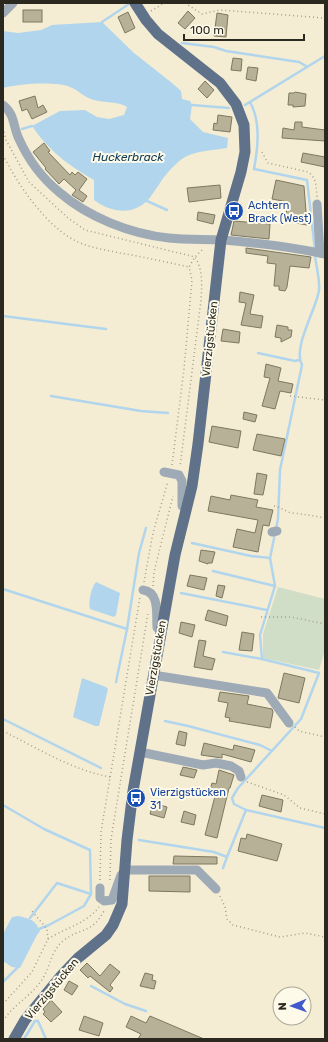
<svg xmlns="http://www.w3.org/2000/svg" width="328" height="1042" font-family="Rubik,sans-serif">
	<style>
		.green { fill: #d1dec7 }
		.water { fill: #b1d5ed }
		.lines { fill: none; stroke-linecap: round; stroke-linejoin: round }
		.stream { stroke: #b1d5ed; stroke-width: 2.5 }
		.building { fill: #b7b198; stroke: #7e7860 }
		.path { stroke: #a49f8c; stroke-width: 1.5; stroke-dasharray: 1 3; stroke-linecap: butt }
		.minor { stroke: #9faab7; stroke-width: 9 }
		.major { stroke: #5f728a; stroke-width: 11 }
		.labels { text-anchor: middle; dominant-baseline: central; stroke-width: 4; stroke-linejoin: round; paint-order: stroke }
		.transit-label { font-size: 11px; fill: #164399; stroke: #fefaea; text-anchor: start }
		.street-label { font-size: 11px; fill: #2b291f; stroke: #fefaea }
		.water-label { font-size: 12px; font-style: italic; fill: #0d3a53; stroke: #fefaea }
	</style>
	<rect width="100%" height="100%" fill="#f4edd3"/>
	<path class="green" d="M278 587 325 599V650L319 670 263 658V634Z"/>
	<g class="water">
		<path d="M102 22 134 53 172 83 181 91 182 99 190 101 192 105 190 119 203 132 228 138 227 148C214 150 196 151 185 157 175 163 164 176 158 186 154 191 151 197 147 201 131 216 110 212 94 200V180C68 165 49 151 32 126L60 111 85 110 97 117 109 119 124 115 127 107C117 101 105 103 94 100 83 97 80 91 70 87 55 81 19 84 3 88V31L18 33 41 30 52 25Z"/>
		<path d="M96 582 120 593 116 615 114 617 90 609C88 602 91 588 96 582Z"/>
		<path d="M82 678 106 687 108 689 99 726H95L73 717Z"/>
		<path d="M18 916C28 918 37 920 39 931L20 968 12 967 3 961V934L12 917Z"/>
	</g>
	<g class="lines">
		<g class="stream">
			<path d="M102 22 129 4"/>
			<path d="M182 43 214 47 226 51 299 62 306 66"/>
			<path d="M250 102C261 122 258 147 254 169L307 180 315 250"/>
			<path d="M192 105 229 108"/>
			<path d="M245 105 325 56"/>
			<path d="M22 129 32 126"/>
			<path d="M147 201 167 210"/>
			<path d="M3 316 106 329"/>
			<path d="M258 353 295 361 299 360"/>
			<path d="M51 396 141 411 168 413"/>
			<path d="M192 543 251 556 270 558"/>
			<path d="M213 571 275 586"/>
			<path d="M3 589 127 629 139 553 146 528"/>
			<path d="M181 593 267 610"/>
			<path d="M223 652 262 659"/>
			<path d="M116 682 127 629"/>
			<path d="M3 719 101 768"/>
			<path d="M165 721 188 726 260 745 272 751"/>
			<path d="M3 805 44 829 90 850 91 894 57 883 30 918"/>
			<path d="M246 810 325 828"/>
			<path d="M139 840 214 852 227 857 223 868"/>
			<path d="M227 857 246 810 234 804 232 798 238 788 301 719 319 673 262 659 260 635 275 586 270 558 278 519 280 470 302 365C292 348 317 308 319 290 320 279 316 266 315 255"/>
			<path d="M38 932 39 929 49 925 84 906 91 894"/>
			<path d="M3 982 19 966"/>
			<path d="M91 986 125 1004 146 1011"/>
			<path d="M24 1039 35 1021H38L46 1039"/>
		</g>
	</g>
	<g class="building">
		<rect x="23" y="10" width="19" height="12"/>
		<path d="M188 11 195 18 185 29 178 23Z"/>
		<path d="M128 12 135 28 125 33 118 17Z"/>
		<path d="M217 13 228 15 226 37 214 36Z"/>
		<path d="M233 58 242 59 241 71 231 70Z"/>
		<path d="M248 67 258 68 256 81 246 79Z"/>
		<path d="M205 81 214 90 207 98 198 89Z"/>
		<path d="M295 92 306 94 305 106 293 107V105H288L289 93H294Z"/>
		<path d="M35 96 38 108 43 105 47 112 32 119 27 109 22 111 19 101Z"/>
		<path d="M218 115 232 117 230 132 213 130 214 123 217 124Z"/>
		<path d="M295 122H302V127L325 130V141L282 138 283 128 294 130Z"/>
		<path d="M44 143 50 151 48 152 70 175 72 172 75 175 78 172 87 179 79 190 87 196 83 202 72 195 76 190 64 179 59 184 45 169 46 168 33 152Z"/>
		<path d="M303 153 325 157V167L301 162Z"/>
		<path d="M276 180 304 186 307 225 285 221 288 202 272 199Z"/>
		<path d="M220 185 221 198 189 202 187 188Z"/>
		<path d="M198 212 215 215 213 224 197 220Z"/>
		<path d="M234 221 270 224 269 239 231 235Z"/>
		<path d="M246 248 311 257 309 268 290 266 287 287 285 291 279 290V286H274L276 264 267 263 268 256 246 253Z"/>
		<path d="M240 292 254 295 250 314 263 316 261 328 241 325 246 303 239 302Z"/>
		<path d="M277 325 288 327V330H292L291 337 281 342V338L275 337Z"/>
		<path d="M223 329 240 332 239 343 221 341Z"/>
		<path d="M266 364 281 368 278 381 293 384 291 393 280 391 275 409 262 406 270 378 264 377Z"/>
		<path d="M244 412 257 415 255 422 243 419Z"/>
		<path d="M212 426 241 431 238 448 209 442Z"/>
		<path d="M257 434 285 439 281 456 253 450Z"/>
		<path d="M257 473 267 475 263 495 254 494Z"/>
		<path d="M231 495 258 500 256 507 273 510 269 526 263 525 258 552 233 547 237 529 255 533 258 520 208 511 211 496 230 500Z"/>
		<path d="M201 550 215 552 212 563H208V564L199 561Z"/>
		<path d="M190 575 207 578 204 590 187 586Z"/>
		<path d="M218 585 225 586 222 598 216 596Z"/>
		<path d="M208 610 228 616 226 626 205 620Z"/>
		<path d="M181 622 195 625 192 637 179 633Z"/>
		<path d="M242 632 254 634 252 651 239 650Z"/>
		<path d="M199 640 206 641 203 656 215 659 212 670 194 667Z"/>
		<path d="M284 673 305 678 299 703 278 698Z"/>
		<path d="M220 692 249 696 247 704 272 709 273 712 270 728 229 721 230 718 225 717 228 703 218 701Z"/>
		<path d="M179 731 187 733 185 746 176 744Z"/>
		<path d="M204 743 233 750 234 745 255 750 251 762 222 754V758L201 755Z"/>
		<path d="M183 767 197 770 194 778 180 775Z"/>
		<path d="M219 770 234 775 230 788H229L217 838 205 835 215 796 209 794 212 783 216 784Z"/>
		<path d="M262 795 283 800 281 812 259 806Z"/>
		<path d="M153 803 167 807 164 818 150 814Z"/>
		<path d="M184 811 196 815 194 825 181 822Z"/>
		<path d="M247 834 282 844 277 861 238 851 241 838 246 839Z"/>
		<path d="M174 856 217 857V864H173Z"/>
		<path d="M149 876H190V892L149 891Z"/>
		<path d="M87 963 100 976 110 964 120 972 110 985 113 988 110 992 90 976 88 978 80 970Z"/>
		<path d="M145 973 153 975 152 980 156 981 154 989 140 986Z"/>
		<path d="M69 981 78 986 72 995 64 990Z"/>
		<path d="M51 1000 62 1012 51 1022 43 1014 45 1012 43 1009Z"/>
		<path d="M84 1016 103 1023 99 1036 79 1030Z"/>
		<path d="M131 1016 146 1023 150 1016 204 1039H138L141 1034 126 1027Z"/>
	</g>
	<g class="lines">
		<g class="path">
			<path d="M185 3 202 14 220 10 325 18"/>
			<path d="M151 11 164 3"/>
			<path d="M3 128 6 140 29 182 68 218 85 230 195 257C203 270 202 284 201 300L180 467"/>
			<path d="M262 152 268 163 308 172C317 178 316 187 317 197"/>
			<path d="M3 155C18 185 47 228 78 242 91 248 106 250 120 253 143 257 166 262 189 267"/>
			<path d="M290 396 325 400"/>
			<path d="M172 465 184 369 192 280 189 267 195 257 204 248"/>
			<path d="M274 506C281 507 286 512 292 513 304 514 314 516 325 518"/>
			<path d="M144 582 153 533 168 481"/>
			<path d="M153 586 154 572 173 496"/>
			<path d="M261 617H291L325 624"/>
			<path d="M295 727 299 731 325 737"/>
			<path d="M3 731C37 748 72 770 110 777"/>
			<path d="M247 782 284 795 300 808 325 814"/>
			<path d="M100 880 101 832 140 597"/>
			<path d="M110 880 111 839 148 613"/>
			<path d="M220 896 225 907 227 919 233 925 280 937 305 933 325 937"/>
			<path d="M48 939C65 928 86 924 99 907"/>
			<path d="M3 1004 32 972 48 939 47 929 31 910"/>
			<path d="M3 1021C13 1005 30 997 41 981 50 969 50 952 63 941 81 926 91 936 105 909"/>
		</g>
		<g class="minor">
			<path d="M3 13 13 3"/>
			<path d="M3 105C15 114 13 127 19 139 28 159 42 178 59 192 88 217 130 234 169 238 187 240 205 239 223 240 258 243 291 247 325 254"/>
			<path d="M317 204 320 253"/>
			<path d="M164 472 179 475 182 481V506L186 508"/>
			<path d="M272 532 277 531"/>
			<path d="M143 590C160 592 156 615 157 628L161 630"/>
			<path d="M153 675 267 693 289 723"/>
			<path d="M140 752 203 765 216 763 231 766 239 771 241 777"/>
			<path d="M125 870H197L216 889"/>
			<path d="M100 888V898L104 901 112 900 121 875"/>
		</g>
		<path class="major" d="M14 1039 25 1020 61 976 78 958 106 935 113 925 122 904 127 840 133 791 175 555 192 486 198 444 221 240 241 172 245 152 244 125 236 104 220 83 158 34 146 20 135 3"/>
	</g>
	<defs>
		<g id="bus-disc" transform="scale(1)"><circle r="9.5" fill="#1a4fb4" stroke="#fefaea"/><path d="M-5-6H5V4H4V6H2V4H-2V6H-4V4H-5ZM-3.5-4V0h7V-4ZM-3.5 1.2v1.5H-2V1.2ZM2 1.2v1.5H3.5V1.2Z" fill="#fff"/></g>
	</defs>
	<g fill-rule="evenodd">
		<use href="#bus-disc" x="234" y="211"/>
		<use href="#bus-disc" x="136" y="798"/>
	</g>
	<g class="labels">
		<g class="transit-label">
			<text x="248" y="205">Achtern<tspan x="248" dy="13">Brack (West)</tspan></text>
			<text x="150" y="792">Vierzigstücken<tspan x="150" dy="13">31</tspan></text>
		</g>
		<g class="street-label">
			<text transform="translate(210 339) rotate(-84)">Vierzigstücken</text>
			<text transform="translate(156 658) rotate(-80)">Vierzigstücken</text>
			<text transform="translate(52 989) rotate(-50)">Vierzigstücken</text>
		</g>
		<g class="water-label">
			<text x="128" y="157">Huckerbrack</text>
		</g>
	</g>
	<rect width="328" height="1042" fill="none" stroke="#2b291f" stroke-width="8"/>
	<g transform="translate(292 1006) rotate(268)"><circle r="19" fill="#fefaea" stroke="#aaa699"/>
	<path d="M0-3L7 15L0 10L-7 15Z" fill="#4159cd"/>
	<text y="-6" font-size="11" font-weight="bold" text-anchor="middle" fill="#2b291f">N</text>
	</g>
	<path d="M184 34v6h120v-6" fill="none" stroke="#2b291f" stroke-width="2"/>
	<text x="190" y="34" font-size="12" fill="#2b291f" stroke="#fefaea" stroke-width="3" paint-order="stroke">100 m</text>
</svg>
